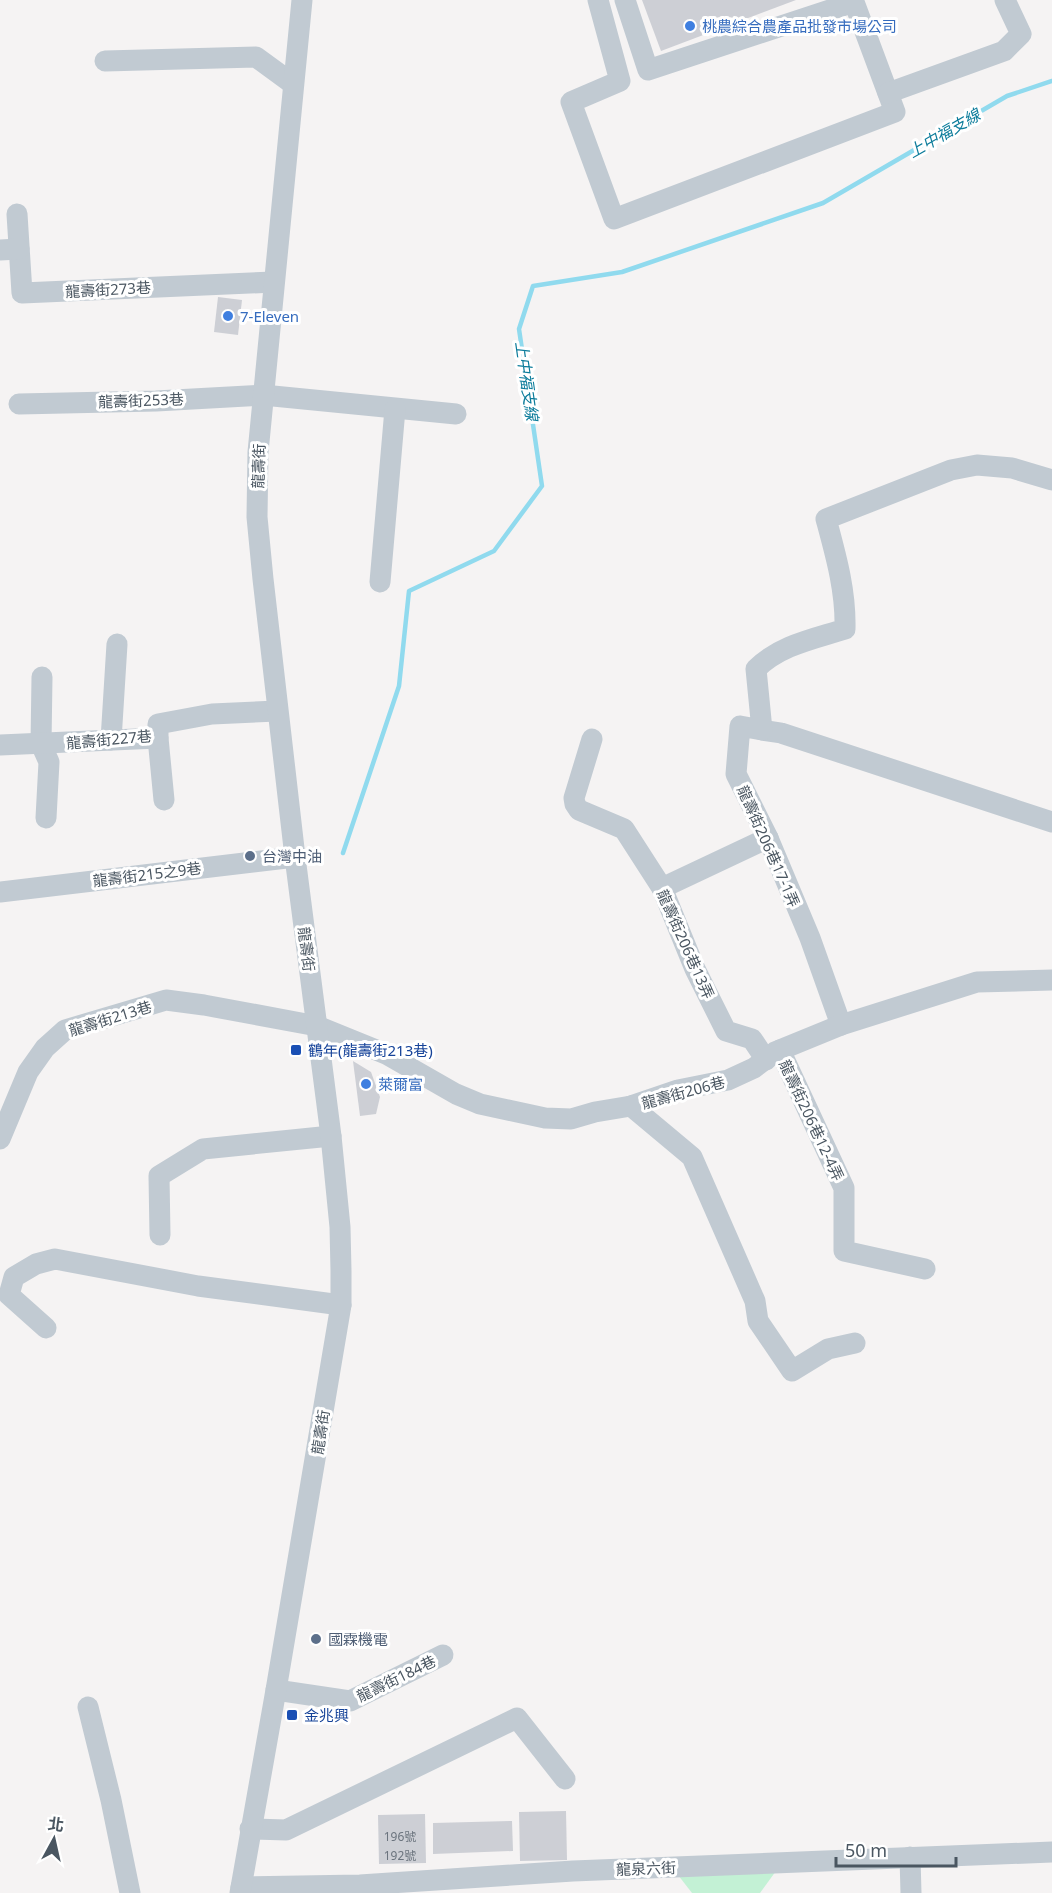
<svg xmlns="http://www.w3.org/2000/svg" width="1052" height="1893" font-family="'Noto Sans','Noto Sans TC',sans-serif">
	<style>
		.green { fill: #c3f1d5 }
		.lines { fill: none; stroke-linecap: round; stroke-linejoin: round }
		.stream { stroke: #90daee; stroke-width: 4.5 }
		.building { fill: #cdcfd5 }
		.minor { stroke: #c1cad2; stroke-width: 21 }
		.shop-dot { fill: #3f7fe0; stroke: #fff; stroke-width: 2 }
		.service-dot { fill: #5c6f8a; stroke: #fff; stroke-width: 2 }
		.transit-dot { fill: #1a4fb4; stroke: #fff; stroke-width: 2 }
		.labels { text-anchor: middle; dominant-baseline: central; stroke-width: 6; stroke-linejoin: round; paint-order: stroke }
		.number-label { font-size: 12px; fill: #6b747e }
		.shop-label { font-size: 15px; fill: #366cbe; stroke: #fff; text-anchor: start }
		.street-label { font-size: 15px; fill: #4a5661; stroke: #fff }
		.service-label { font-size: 15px; fill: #4e5e75; stroke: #fff; text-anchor: start }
		.transit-label { font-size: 15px; fill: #164399; stroke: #fff; text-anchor: start }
		.water-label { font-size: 16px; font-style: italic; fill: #0c7c9b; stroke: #fff }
	</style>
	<rect width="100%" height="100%" fill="#f5f3f3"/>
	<path class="green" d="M776 1871 760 1893H692L678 1875Z"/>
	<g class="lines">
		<path class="stream" d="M343 853 399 686 409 591 494 551 542 486 519 329 533 286 622 272 823 203 1007 96 1052 81"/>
	</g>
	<g class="building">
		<path d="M642 0H796L661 51Z"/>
		<path d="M218 297 242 300 238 335 214 332Z"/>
		<path d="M353 1061 371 1072 380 1097 376 1114 360 1116Z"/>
		<path d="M566 1811 567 1860 520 1861 519 1812Z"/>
		<path d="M425 1814 426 1863 379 1864 378 1815Z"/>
		<path d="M512 1821 513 1851 433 1854V1823Z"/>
	</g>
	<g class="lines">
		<g class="minor">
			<path d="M598 0 620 81 571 102 614 219 895 112 854 2 648 70 625 0"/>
			<path d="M105 61 256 57 293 84"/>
			<path d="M888 93 1004 51 1021 34 1005 0"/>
			<path d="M17 214 22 293 274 282"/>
			<path d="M0 250 19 249"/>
			<path d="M19 404 156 401 263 395 456 414"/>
			<path d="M380 582 395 409"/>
			<path d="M42 677 41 744 49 762 46 818"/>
			<path d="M762 730 781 733 1052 822"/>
			<path d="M158 738 164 800"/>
			<path d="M592 739 574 798 575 804 579 810 624 829 662 888 695 969 726 1031 752 1039 766 1060"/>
			<path d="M111 740 117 644"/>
			<path d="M0 745 158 738V724L212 714 277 711"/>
			<path d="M662 888 768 838"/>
			<path d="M0 892 295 857"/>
			<path d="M841 1025 810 938 768 838 736 774 740 726 762 730 756 669C780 645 814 639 845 629 846 591 836 556 826 519L951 470 977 465 1012 468 1052 480"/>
			<path d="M780 1050 844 1188V1251L925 1269"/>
			<path d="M631 1106 692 1157 755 1301 758 1321 792 1371 828 1349 855 1343"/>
			<path d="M0 1139 28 1072 45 1048 65 1030 166 1000 204 1005 317 1026 386 1054 456 1094 480 1104 545 1118 571 1119 595 1112 631 1106 678 1090 728 1080 754 1068 775 1052 841 1025 977 982 1052 980"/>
			<path d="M160 1235 159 1176 203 1149 331 1136"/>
			<path d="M46 1328 9 1295 14 1277 36 1264 55 1259 198 1286 341 1305"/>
			<path d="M276 1690 350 1701 443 1655"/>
			<path d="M88 1707 111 1800 130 1893"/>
			<path d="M250 1829 286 1830 517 1718 565 1779"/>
			<path d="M910 1857 911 1893"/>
			<path d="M241 1887 360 1885 573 1871 1052 1852"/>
			<path d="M240 1893 276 1690 341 1305V1271L340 1227 331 1136 295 857 263 579 257 517 258 452 302 0"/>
		</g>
	</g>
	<g class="shop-dot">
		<circle cx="690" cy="26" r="6"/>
		<circle cx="228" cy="316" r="6"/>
		<circle cx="366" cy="1084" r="6"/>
	</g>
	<g class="service-dot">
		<circle cx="250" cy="856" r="6"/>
		<circle cx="316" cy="1639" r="6"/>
	</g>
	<g class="transit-dot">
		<rect x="290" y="1044" width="12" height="12" rx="3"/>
		<rect x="286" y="1709" width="12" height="12" rx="3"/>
	</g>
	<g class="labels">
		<g class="number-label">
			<text x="400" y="1836">196號</text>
			<text x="400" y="1855">192號</text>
		</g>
		<g class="shop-label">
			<text x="702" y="26">桃農綜合農產品批發市場公司</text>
			<text x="240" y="316">7-Eleven</text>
			<text x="378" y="1084">萊爾富</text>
		</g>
		<g class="street-label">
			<text transform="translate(108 289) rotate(-3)">龍壽街273巷</text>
			<text transform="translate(141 400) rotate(-2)">龍壽街253巷</text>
			<text transform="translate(258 466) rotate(-88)">龍壽街</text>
			<text transform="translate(109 739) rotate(-5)">龍壽街227巷</text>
			<text transform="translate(769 846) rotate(66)">龍壽街206巷17-1弄</text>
			<text transform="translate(147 874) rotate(-7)">龍壽街215之9巷</text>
			<text transform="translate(686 944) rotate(66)">龍壽街206巷13弄</text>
			<text transform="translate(307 949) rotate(83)">龍壽街</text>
			<text transform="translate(110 1018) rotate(-17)">龍壽街213巷</text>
			<text transform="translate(683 1092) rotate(-15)">龍壽街206巷</text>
			<text transform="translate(812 1120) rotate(65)">龍壽街206巷12-4弄</text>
			<text transform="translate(320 1432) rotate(-81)">龍壽街</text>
			<text transform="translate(396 1678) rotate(-26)">龍壽街184巷</text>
			<text transform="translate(646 1868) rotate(-2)">龍泉六街</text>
		</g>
		<g class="service-label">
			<text x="262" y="856">台灣中油</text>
			<text x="328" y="1639">國霖機電</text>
		</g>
		<g class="transit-label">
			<text x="308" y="1050">鶴年(龍壽街213巷)</text>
			<text x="304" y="1715">金兆興</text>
		</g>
		<g class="water-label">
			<text transform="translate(944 133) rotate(-30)">上中福支線</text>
			<text transform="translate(527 381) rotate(82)">上中福支線</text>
		</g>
	</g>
	<g transform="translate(54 1839) rotate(8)" stroke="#ffffff" stroke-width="4.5" paint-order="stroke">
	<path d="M0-4.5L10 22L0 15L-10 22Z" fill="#4a5661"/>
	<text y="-9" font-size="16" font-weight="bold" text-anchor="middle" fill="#4a5661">北</text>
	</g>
	<path d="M836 1857v9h120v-9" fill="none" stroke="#4a5661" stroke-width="3"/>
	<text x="845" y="1857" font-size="18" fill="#4a5661" stroke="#ffffff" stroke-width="4.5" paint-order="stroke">50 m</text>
</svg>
